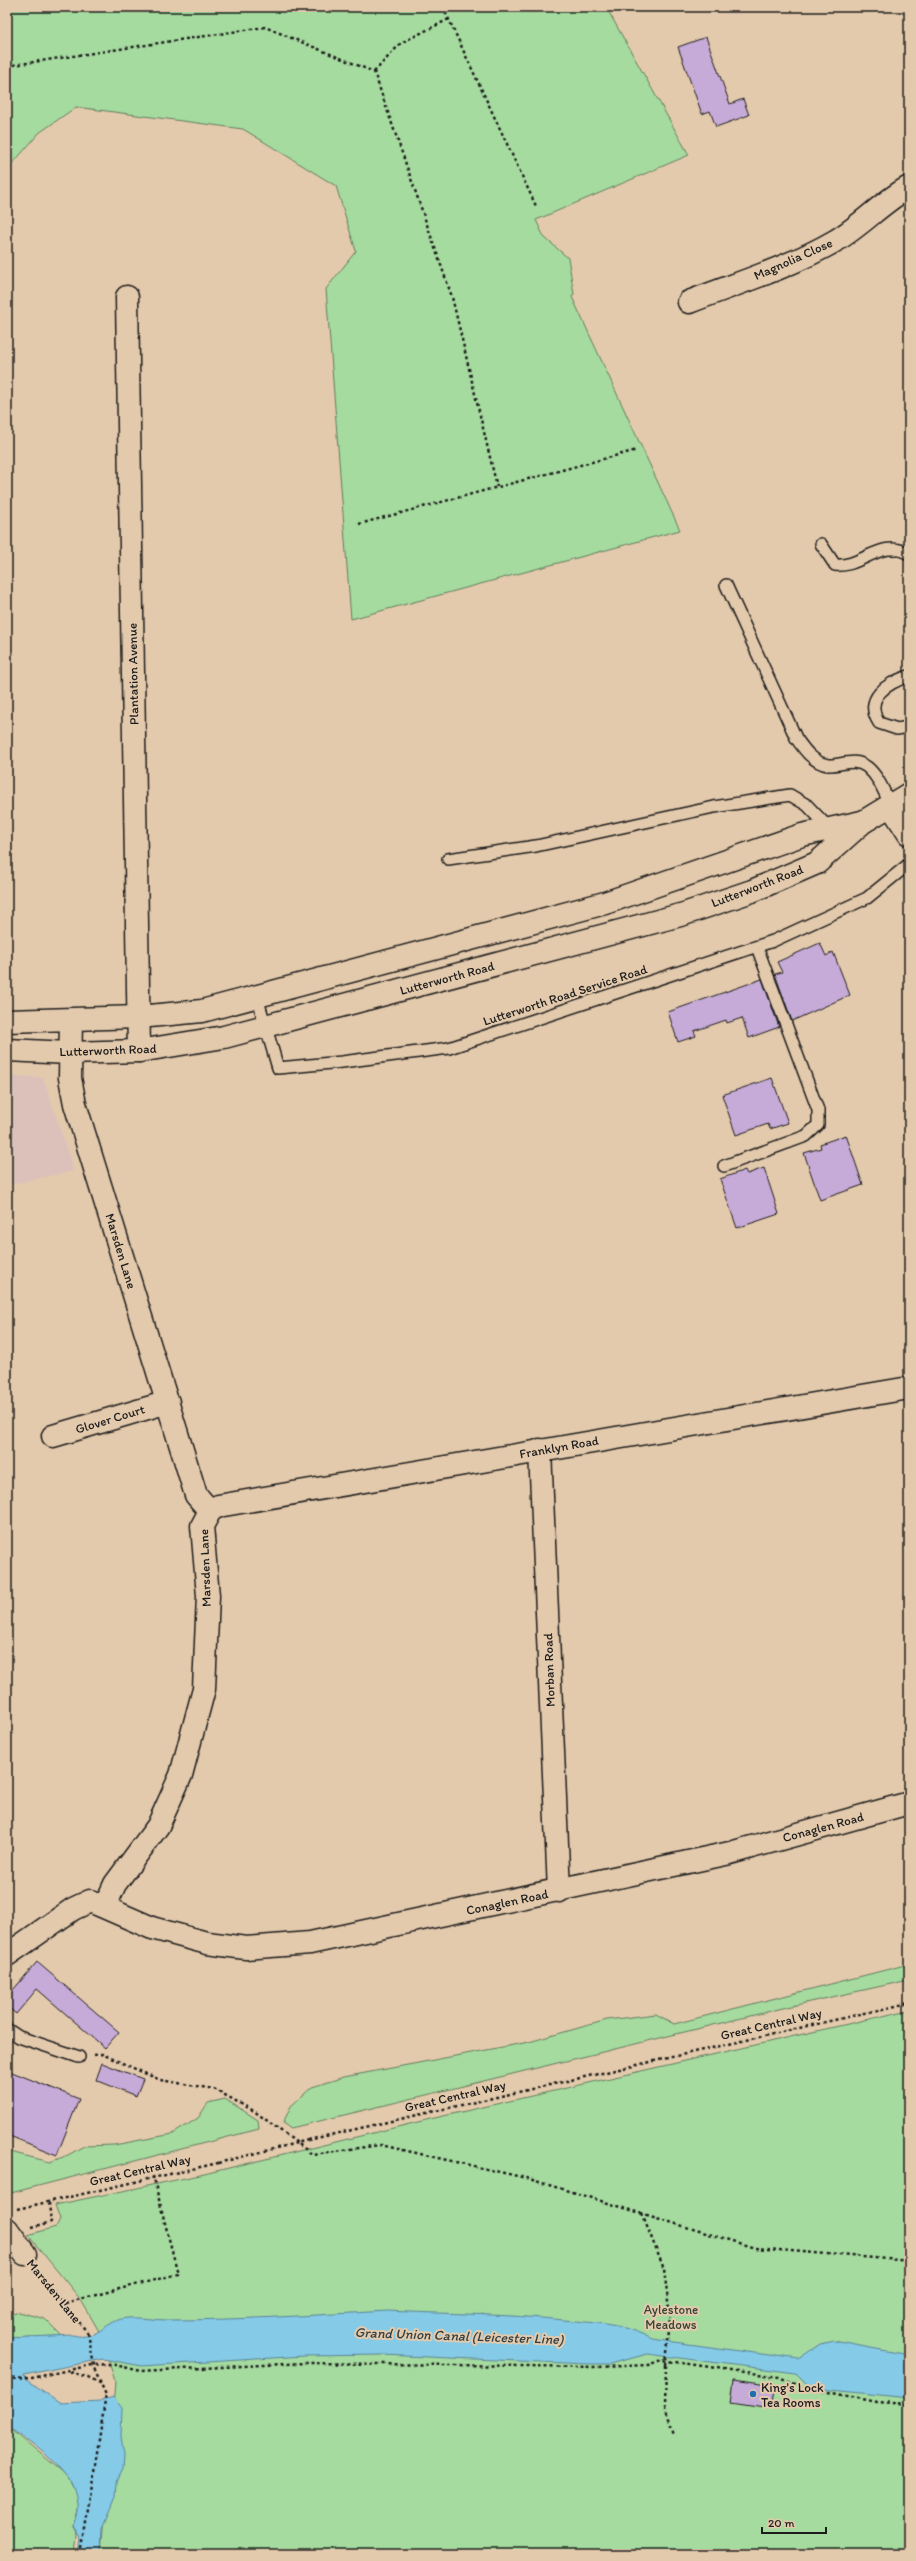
<svg xmlns="http://www.w3.org/2000/svg" width="916" height="2561" font-family="Itim,sans-serif">
	<style>
		.built { fill: #dbc1ba }
		.green { fill: #a5db9f; stroke: #607c5e }
		.water { fill: #85cae7; stroke: #5b8496 }
		.building { fill: #c6abd9; stroke: #1c1c1c }
		.lines { fill: none; stroke-linecap: round; stroke-linejoin: round }
		.service-casing { stroke: #1c1c1c; stroke-width: 14 }
		.minor-casing { stroke: #1c1c1c; stroke-width: 25 }
		.primary-casing { stroke: #1c1c1c; stroke-width: 25 }
		.path { stroke: #1c1c1c; stroke-width: 2.5; stroke-dasharray: 3 3; stroke-linecap: butt }
		.service { stroke: #e4caac; stroke-width: 11 }
		.minor { stroke: #e4caac; stroke-width: 22 }
		.primary { stroke: #e4caac; stroke-width: 22 }
		.path-bridge { stroke: #1c1c1c; stroke-width: 2.5; stroke-dasharray: 3 3; stroke-linecap: butt }
		.poi-dot { fill: #1f6fb2; stroke: #e4caac; stroke-width: 1.5 }
		.labels { text-anchor: middle; dominant-baseline: central; stroke-width: 4; stroke-linejoin: round; paint-order: stroke }
		.street-label { font-size: 13px; fill: #1c1c1c; stroke: #e4caac }
		.park-label { font-size: 13px; fill: #374236; stroke: #e4caac }
		.poi-label { font-size: 13px; fill: #1c1c1c; stroke: #e4caac; text-anchor: start }
		.water-label { font-size: 14px; font-style: italic; fill: #313f45; stroke: #e4caac }
	</style>
	<rect width="100%" height="100%" fill="#e4caac"/>
	<filter id="ink" filterUnits="userSpaceOnUse"><feTurbulence type="fractalNoise" baseFrequency=".025" numOctaves="2"/><feDisplacementMap in="SourceGraphic" scale="8" xChannelSelector="R" yChannelSelector="G"/><feConvolveMatrix kernelMatrix="1 2 1 2 8 2 1 2 1" color-interpolation-filters="sRGB"/></filter>
	<g filter="url(#ink)">
		<path class="built" d="M7 1076 43 1077 74 1171 7 1185Z"/>
		<g class="green">
			<path d="M7 7H606L689 155 536 220 544 237 568 258 574 294 572 297 680 530 351 619 326 289 356 251 336 186 243 129 76 107 39 133 14 162H7Z"/>
			<path d="M909 1964V1980L787 2007 291 2128 283 2123 291 2106 312 2087 344 2077 529 2042 607 2020 656 2014 674 2024Z"/>
			<path d="M909 2010V2554H101L115 2381 100 2333 81 2300 28 2235 56 2227 60 2219 55 2205 200 2175 426 2120Z"/>
			<path d="M225 2099 258 2120 259 2129 7 2194V2148L14 2153 50 2162 68 2155 84 2146 114 2145 173 2134 198 2118 208 2103Z"/>
			<path d="M19 2312 45 2319 62 2336 7 2338V2316Z"/>
			<path d="M7 2426 64 2473 76 2493 78 2503 73 2526 77 2535 75 2554H7Z"/>
		</g>
		<path class="water" d="M388 2311C447 2314 506 2314 564 2320 597 2323 622 2323 652 2339L798 2359 820 2344 833 2341 909 2355V2398L811 2388 796 2373 648 2354 609 2364H587L382 2355 305 2356 142 2366 103 2359 24 2375 25 2379 59 2403 101 2401 113 2397 122 2408 121 2436 124 2456 123 2469 117 2482 116 2497 102 2530 101 2554H79L81 2539 73 2526C75 2519 78 2509 77 2502 75 2472 30 2441 7 2426V2338L73 2335C98 2342 106 2319 128 2318 141 2317 154 2320 167 2320 241 2320 315 2315 388 2311Z"/>
		<g class="building">
			<path d="M706 37 730 104 743 99 749 115 716 127 710 111 702 114 678 47Z"/>
			<path d="M820 943 826 956 833 952 850 995 792 1021 775 974 782 972 777 962Z"/>
			<path d="M762 979 779 1027 749 1038 742 1018 727 1023 726 1020 694 1031 696 1036 678 1042 668 1012Z"/>
			<path d="M772 1078 788 1123 770 1129 768 1124 736 1135 722 1095Z"/>
			<path d="M846 1135 863 1185 820 1200 804 1153 821 1148 820 1144Z"/>
			<path d="M764 1168 779 1214 737 1228 720 1179 745 1170 747 1174Z"/>
			<path d="M37 1962 119 2032 105 2048 37 1989 16 2014 7 2006V1997Z"/>
			<path d="M102 2063 143 2079 136 2096 96 2080Z"/>
			<path d="M7 2070 79 2099 57 2155 7 2135Z"/>
			<path d="M734 2379 775 2385 771 2409 731 2403Z"/>
		</g>
		<g class="lines">
			<g class="service-casing">
				<g id="service">
					<path d="M821 544 835 565C862 568 881 537 909 554"/>
					<path d="M726 585 796 738C803 748 813 763 828 765 841 766 854 757 867 767 879 777 884 792 891 806"/>
					<path d="M909 676C887 683 863 698 879 723L897 729 909 727"/>
					<path d="M448 859 536 846 714 807 790 795 807 805 829 828"/>
					<path d="M257 997 278 1068 342 1062 449 1048 773 941 867 898 909 864"/>
					<path d="M724 1166 806 1136 818 1125V1110L757 947"/>
					<path d="M7 2029 19 2037 79 2057"/>
				</g>
			</g>
			<g class="minor-casing">
				<g id="minor">
					<path d="M127 297 139 1051"/>
					<path d="M689 302C738 283 790 267 835 241 861 226 882 202 909 187"/>
					<path d="M891 806 909 834"/>
					<path d="M71 1020 70 1078 75 1104 196 1495 210 1511 202 1526 208 1596 204 1689 181 1775 158 1826 115 1884 105 1906"/>
					<path d="M53 1436 168 1402"/>
					<path d="M540 1450 559 1891"/>
					<path d="M210 1511 218 1506 909 1388"/>
					<path d="M7 1955 73 1909 90 1901 152 1928 207 1943 246 1948 310 1943 730 1853 909 1803"/>
					<path d="M7 2229 25 2254"/>
				</g>
			</g>
			<g class="primary-casing">
				<g id="primary">
					<path d="M7 1021 139 1017 202 1011 605 903 802 835 862 822"/>
					<path d="M7 1050 69 1053 139 1051 224 1037 684 914 752 891 817 863 863 822 909 794"/>
				</g>
			</g>
			<g class="path">
				<path d="M443 7 536 206"/>
				<path d="M7 66 265 27 374 72 452 297 497 487"/>
				<path d="M374 72 401 43 449 19"/>
				<path d="M359 524 637 450"/>
				<path d="M94 2055 102 2054 160 2080 214 2089 254 2111 312 2154 381 2145 526 2178 755 2248 909 2261"/>
				<path d="M308 2140 909 2003"/>
				<path d="M17 2209 218 2163"/>
				<path d="M642 2214 664 2269 670 2318"/>
				<path d="M32 2227 51 2222 49 2203"/>
				<path d="M37 2271 88 2333"/>
				<path d="M65 2303 178 2274 153 2176"/>
				<path d="M666 2365 665 2408 674 2434"/>
				<path d="M70 2372 88 2377 102 2384"/>
				<path d="M7 2379 32 2378 92 2365 111 2364 141 2371 305 2363 598 2367 648 2365 661 2360 779 2377 803 2387 877 2402 909 2404"/>
				<path d="M81 2554 106 2395 95 2371"/>
			</g>
			<use href="#service" class="service"/>
			<use href="#minor" class="minor"/>
			<use href="#primary" class="primary"/>
			<g class="path-bridge">
				<path d="M218 2163 308 2140"/>
				<path d="M88 2333 95 2371"/>
				<path d="M666 2365 670 2318"/>
			</g>
		</g>
	</g>
	<circle class="poi-dot" cx="753" cy="2394" r="4"/>
	<g class="labels">
		<g class="street-label">
			<text transform="translate(793 259) rotate(-24)">Magnolia Close</text>
			<text transform="translate(133 674) rotate(-91)">Plantation Avenue</text>
			<text transform="translate(757 886) rotate(-21)">Lutterworth Road</text>
			<text transform="translate(447 978) rotate(-15)">Lutterworth Road</text>
			<text transform="translate(565 995) rotate(-18)">Lutterworth Road Service Road</text>
			<text transform="translate(108 1050) rotate(-2)">Lutterworth Road</text>
			<text transform="translate(121 1251) rotate(73)">Marsden Lane</text>
			<text transform="translate(110 1419) rotate(-17)">Glover Court</text>
			<text transform="translate(559 1447) rotate(-10)">Franklyn Road</text>
			<text transform="translate(205 1568) rotate(-92)">Marsden Lane</text>
			<text transform="translate(549 1670) rotate(-92)">Morban Road</text>
			<text transform="translate(823 1827) rotate(-15)">Conaglen Road</text>
			<text transform="translate(507 1902) rotate(-12)">Conaglen Road</text>
			<text transform="translate(771 2024) rotate(-13)">Great Central Way</text>
			<text transform="translate(455 2096) rotate(-13)">Great Central Way</text>
			<text transform="translate(140 2170) rotate(-13)">Great Central Way</text>
			<text transform="translate(54 2291) rotate(51)">Marsden Lane</text>
		</g>
		<g class="park-label">
			<text x="671" y="2309">Aylestone<tspan x="671" dy="15">Meadows</tspan></text>
		</g>
		<g class="poi-label">
			<text x="761" y="2387">King's Lock<tspan x="761" dy="15">Tea Rooms</tspan></text>
		</g>
		<g class="water-label">
			<text transform="translate(459 2336) rotate(2)">Grand Union Canal (Leicester Line)</text>
		</g>
	</g>
	<rect width="916" height="2561" fill="none" stroke="#e4caac" stroke-width="24"/>
	<rect x="12" y="12" width="892" height="2537" fill="none" stroke="#1c1c1c" stroke-width="1.5" filter="url(#ink)"/>
	<path d="M762 2527v6h64v-6" fill="none" stroke="#1c1c1c" stroke-width="2"/>
	<text x="768" y="2527" font-size="12" fill="#1c1c1c" stroke="#e4caac" stroke-width="3" paint-order="stroke">20 m</text>
</svg>
